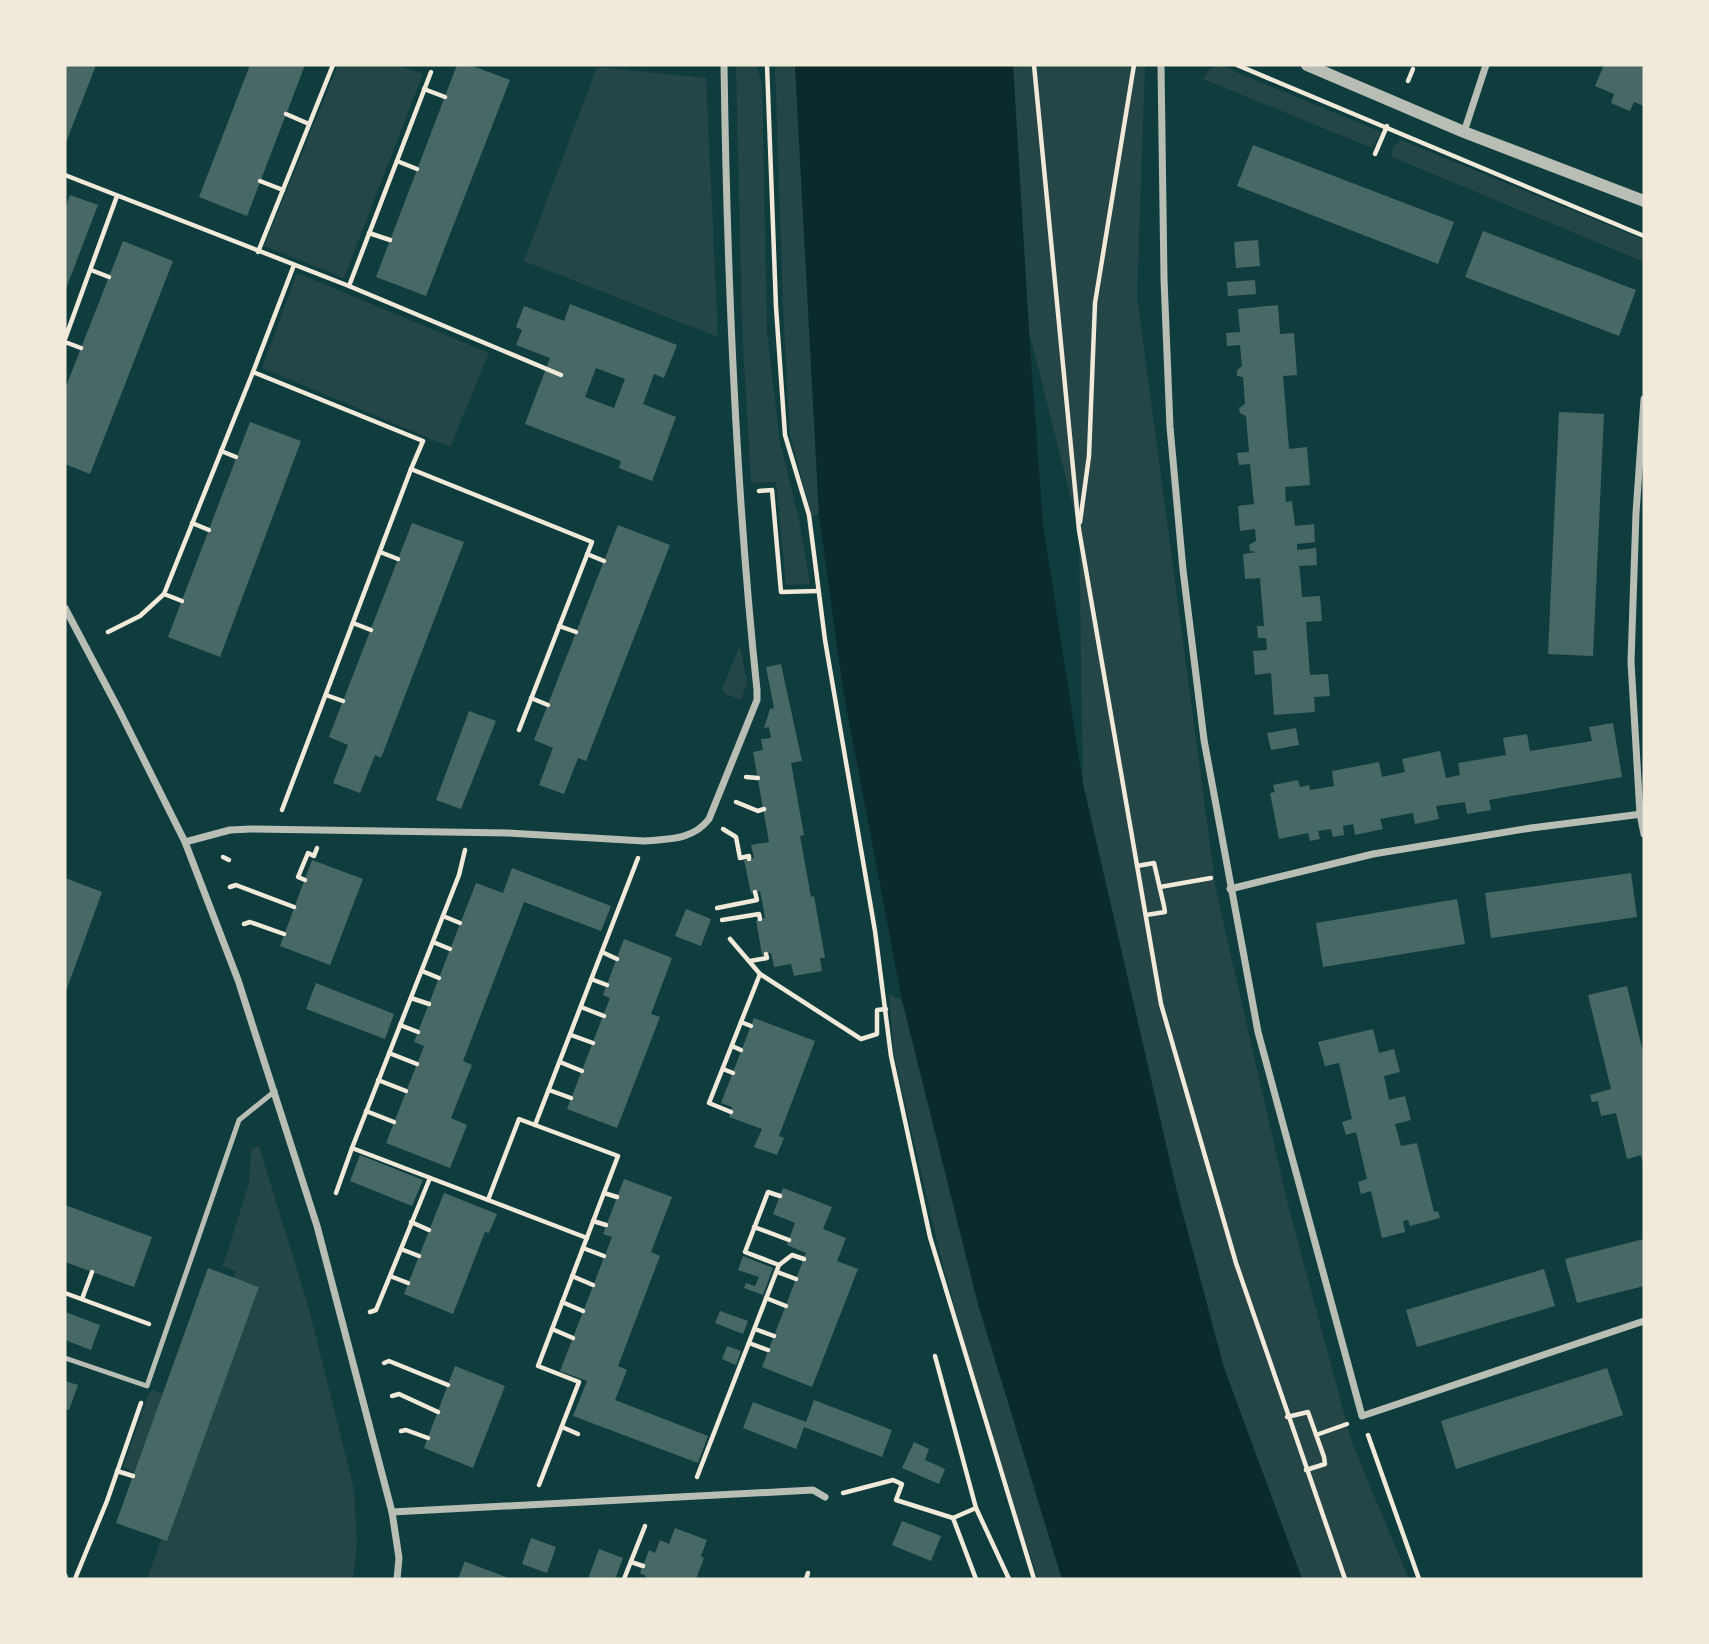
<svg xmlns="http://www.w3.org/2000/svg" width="1709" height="1644" font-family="'Archivo Narrow',sans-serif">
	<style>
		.green { fill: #244646 }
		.water { fill: #0a2a2b }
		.building { fill: #486865; fill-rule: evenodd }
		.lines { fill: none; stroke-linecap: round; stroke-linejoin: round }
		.path { stroke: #f1e9da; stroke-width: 4.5 }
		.service { stroke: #b8beb3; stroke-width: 5 }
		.minor { stroke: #b8beb3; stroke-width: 7 }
		.tertiary { stroke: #b8beb3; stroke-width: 12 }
	</style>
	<rect width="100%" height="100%" fill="#0f3d3e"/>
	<g class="green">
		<path d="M338 65H397L423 74 344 278 264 246Z"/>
		<path d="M736 65H756L762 83 767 333 780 442 799 520 810 584 786 585 776 482 751 483 742 325Z"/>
		<path d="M775 65H795L819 514 812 516 790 435 783 308Z"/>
		<path d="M1013 65H1145L1137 296 1216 890 1287 1201 1352 1443 1409 1579H1302L1224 1368 1176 1188 1083 784 1079 530 1029 331Z"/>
		<path d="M1219 65 1381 132 1372 148 1203 79 1211 69Z"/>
		<path d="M597 67 706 78 718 337 524 261Z"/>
		<path d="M1401 140 1644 240V262L1392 157 1393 148Z"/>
		<path d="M297 273 489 353 450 447 262 368Z"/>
		<path d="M740 646 747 683 741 700 724 693 722 688Z"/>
		<path d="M889 994 902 1000 978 1304 1062 1579H1038L991 1437 941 1258 894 1055Z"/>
		<path d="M259 1146 310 1312 354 1489 357 1545 353 1579H147L161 1539 167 1541 259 1287 234 1278 236 1271 223 1266 249 1183 251 1149Z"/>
		<path d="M153 1390 163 1394 134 1472 123 1467 149 1393Z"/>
	</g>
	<path class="water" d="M795 65H1013L1029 331 1043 524 1083 784 1176 1188 1224 1368 1302 1579H1062L978 1304 902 1000 843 690 819 514Z"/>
	<g class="building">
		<path d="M65 65H96L65 145Z"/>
		<path d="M250 65H305L247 216 199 197Z"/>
		<path d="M457 65H470L510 80 426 296 376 277Z"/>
		<path d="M1604 65H1644V106L1634 102 1630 111 1611 103 1614 94 1595 86Z"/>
		<path d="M1253 145 1454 222 1438 264 1237 186Z"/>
		<path d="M70 195 98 205 65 291V208Z"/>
		<path d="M1483 231 1636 290 1619 336 1465 277Z"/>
		<path d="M1258 240 1260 266 1236 268 1234 242Z"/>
		<path d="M123 241 173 261 90 474 65 464V389Z"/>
		<path d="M1255 280 1256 294 1228 296 1227 282Z"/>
		<path d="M570 304 677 345 664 378 654 374 643 404 676 417 652 481 619 468 621 461 525 424 550 358 516 345 522 330 516 327 524 306 564 321ZM596 368 625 379 614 408 585 397Z"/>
		<path d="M1278 305 1280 334 1294 333 1297 375 1283 376 1289 449 1307 447 1310 485 1285 487 1286 502 1292 501 1295 526 1314 524 1315 542 1297 544V550L1316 548 1317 565 1299 566 1300 573 1302 597 1320 596 1322 621 1306 622 1310 675 1328 674 1330 696 1314 697 1315 712 1274 715 1271 673 1255 675 1253 651 1267 650 1266 638H1258L1257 626H1264L1260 578 1245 579 1243 554 1257 552 1250 551 1249 545 1256 541 1255 529 1240 531 1238 506 1254 504 1250 464 1239 465 1237 453 1249 452 1246 416 1240 413 1239 408 1245 404 1243 377 1237 376V370L1242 366 1240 345 1227 346 1226 333 1240 332 1238 309Z"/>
		<path d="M1559 412 1604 414 1593 656 1548 654Z"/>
		<path d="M250 422 301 441 220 657 168 637Z"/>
		<path d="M412 523 464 542 381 758 375 755 360 793 333 783 348 745 329 737Z"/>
		<path d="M618 525 670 545 586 761 578 758 564 794 539 785 553 748 534 740Z"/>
		<path d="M781 664 802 761 791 763 804 835 800 836 811 897 814 896 825 958H820L822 971 794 976 791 964 774 967 771 953 762 955 756 920 765 918 763 906 760 891 751 893 744 860 754 858 751 845 769 842 753 752 763 750 761 739 771 738 769 727 764 728 770 709 774 708 766 667Z"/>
		<path d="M469 711 496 721 461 809 436 800Z"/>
		<path d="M1613 723 1622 777 1489 800 1491 810 1467 814 1465 802 1436 806 1439 819 1415 824 1413 813 1380 819 1383 829 1355 835 1353 824 1343 826 1344 835 1333 837 1331 829 1318 831 1320 839 1310 841 1308 833 1279 839 1270 793 1275 792 1273 785 1298 780 1300 787 1309 785 1310 790 1334 786 1332 771 1379 762 1382 777 1405 772 1402 759 1440 751 1446 778 1460 775 1458 763 1506 755 1503 738 1527 734 1530 751 1592 741 1589 727Z"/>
		<path d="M1296 728 1299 745 1271 750 1267 733Z"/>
		<path d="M312 860 363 879 330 965 280 946Z"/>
		<path d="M512 868 611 906 601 931 524 902 463 1061 472 1065 451 1118 467 1125 450 1168 386 1143 424 1046 414 1042 476 883 503 893Z"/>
		<path d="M1631 873 1637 917 1491 938 1485 893Z"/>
		<path d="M65 878 102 892 65 994Z"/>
		<path d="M1457 899 1465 944 1323 967 1316 923Z"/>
		<path d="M686 909 711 919 701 946 675 936Z"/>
		<path d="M624 939 672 958 651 1014 660 1017 617 1128 567 1109 610 998 603 995Z"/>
		<path d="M316 983 394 1014 385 1039 306 1009Z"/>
		<path d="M1627 986 1644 1056 1643 1164 1641 1155 1627 1159 1616 1113 1601 1116 1598 1101 1592 1102 1590 1095 1611 1089 1588 995Z"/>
		<path d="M754 1018 815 1041 779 1136 784 1138 777 1155 754 1147 762 1129 729 1117 732 1107 721 1103Z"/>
		<path d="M1373 1029 1379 1053 1394 1049 1400 1072 1384 1076 1389 1100 1405 1096 1411 1120 1395 1124 1401 1146 1417 1143 1434 1212 1438 1211 1440 1218 1410 1226 1408 1220 1403 1221 1405 1232 1382 1238 1371 1191 1361 1194 1358 1182 1367 1179 1356 1132 1346 1135 1342 1122 1352 1119 1339 1063 1325 1066 1318 1042Z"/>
		<path d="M360 1155 423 1180 412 1206 350 1181Z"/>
		<path d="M624 1179 672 1197 651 1252 660 1256 618 1366 627 1370 615 1400 708 1436 698 1463 573 1416 587 1381 560 1371 612 1237 603 1234Z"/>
		<path d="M783 1188 832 1207 823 1229 846 1238 837 1261 858 1269 812 1387 762 1367 806 1253 787 1245 795 1223 773 1214Z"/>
		<path d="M444 1193 497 1214 489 1233 485 1232 453 1314 404 1294Z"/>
		<path d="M65 1205 152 1237 134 1287 65 1262Z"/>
		<path d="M1644 1239V1286L1577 1303 1565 1259Z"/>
		<path d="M743 1256 773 1268 763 1295 744 1288 746 1283 755 1286 759 1277 738 1270Z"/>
		<path d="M208 1268 259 1287 167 1541 116 1523Z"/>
		<path d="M1544 1269 1555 1306 1417 1347 1406 1310Z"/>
		<path d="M720 1311 748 1321 743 1334 715 1323Z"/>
		<path d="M65 1312 100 1325 91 1350 65 1340Z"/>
		<path d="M727 1346 741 1351 736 1365 722 1359Z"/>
		<path d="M455 1366 505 1386 473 1468 424 1448Z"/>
		<path d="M1607 1368 1623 1415 1456 1469 1441 1421Z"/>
		<path d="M65 1381 78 1385 69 1410 65 1409Z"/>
		<path d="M814 1400 892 1430 882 1457 804 1427 796 1449 743 1428 753 1402 806 1422Z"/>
		<path d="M914 1442 929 1449 925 1460 945 1469 939 1484 902 1468Z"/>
		<path d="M902 1521 941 1536 931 1561 892 1545Z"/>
		<path d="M675 1528 707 1540 701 1556 704 1558 696 1579H645L646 1576 640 1573 649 1550 655 1553 660 1540 669 1544Z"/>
		<path d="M531 1538 556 1547 547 1573 522 1564Z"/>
		<path d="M599 1549 623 1558 615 1579H588Z"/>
		<path d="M465 1561 466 1562 511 1579H458Z"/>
	</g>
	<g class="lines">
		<g class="path">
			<path d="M767 65 776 307 785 435 809 515 825 640 875 931 891 1056 930 1237 1034 1579"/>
			<path d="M1034 65 1079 530 1161 1004 1236 1263 1345 1579"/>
			<path d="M1237 65 1644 236"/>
			<path d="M1408 81 1413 69"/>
			<path d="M424 89 445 97"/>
			<path d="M286 114 309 124"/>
			<path d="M1375 154 1387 126"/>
			<path d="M397 161 417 169"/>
			<path d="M65 175 349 286 561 375"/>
			<path d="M260 181 283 190"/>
			<path d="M369 233 390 240"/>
			<path d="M258 252 333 65"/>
			<path d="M294 265 253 372 423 441 411 469 592 542 519 730"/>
			<path d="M91 270 109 277"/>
			<path d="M349 286 431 72"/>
			<path d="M65 339 117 196"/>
			<path d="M65 342 81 348"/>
			<path d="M221 451 236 457"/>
			<path d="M759 491 772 490 781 592 818 591"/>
			<path d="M1080 522 1089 456 1095 303 1134 65"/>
			<path d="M192 523 209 530"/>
			<path d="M380 552 398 559"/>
			<path d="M587 554 604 561"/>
			<path d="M164 594 182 601"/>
			<path d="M353 623 371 630"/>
			<path d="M559 626 576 632"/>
			<path d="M108 632 140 616 164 594 253 372"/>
			<path d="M326 695 343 701"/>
			<path d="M531 698 548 705"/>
			<path d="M746 777 758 778"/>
			<path d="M736 802 758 811 764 809"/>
			<path d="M282 810 411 469"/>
			<path d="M723 829 736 837 740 858 749 856V859"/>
			<path d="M465 850 459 875 352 1148 488 1200 519 1119 535 1125 638 858"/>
			<path d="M223 857 229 860"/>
			<path d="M1137 866 1154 863 1164 906 1165 912 1146 915"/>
			<path d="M305 880 298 877 308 853 314 856 317 848"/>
			<path d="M230 887 236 885 294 907"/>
			<path d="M1160 887 1211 878"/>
			<path d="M717 908 757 900 755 892"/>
			<path d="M443 916 460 923"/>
			<path d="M722 920 759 914 760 919"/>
			<path d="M244 924 250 922 284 934"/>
			<path d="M730 939 760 974 861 1039 877 1034V1010L886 1009"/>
			<path d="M433 942 450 949"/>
			<path d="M602 952 617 959"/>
			<path d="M750 961 767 958 766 954"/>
			<path d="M422 971 439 978"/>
			<path d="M591 979 607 985"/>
			<path d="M411 998 429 1004"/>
			<path d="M581 1007 604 1016"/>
			<path d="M741 1022 751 1026"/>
			<path d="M400 1025 418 1032"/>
			<path d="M571 1035 593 1043"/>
			<path d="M732 1046 741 1050"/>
			<path d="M389 1053 417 1064"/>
			<path d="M560 1062 582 1071"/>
			<path d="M723 1069 733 1073"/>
			<path d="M378 1080 406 1091"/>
			<path d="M549 1090 571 1098"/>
			<path d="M366 1111 394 1122"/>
			<path d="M731 1112 709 1103 760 974"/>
			<path d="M535 1125 618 1156 538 1366 579 1382 539 1485"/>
			<path d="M336 1193 352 1148"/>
			<path d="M604 1193 617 1197"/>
			<path d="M488 1200 587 1238"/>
			<path d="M593 1221 606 1225"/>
			<path d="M411 1222 429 1230"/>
			<path d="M754 1227 789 1240"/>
			<path d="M583 1248 604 1256"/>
			<path d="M401 1249 419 1256"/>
			<path d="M779 1265 792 1255 804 1259"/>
			<path d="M777 1272 796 1279"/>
			<path d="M390 1276 408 1283"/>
			<path d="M572 1276 593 1285"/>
			<path d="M65 1293 149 1324"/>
			<path d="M766 1298 786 1306"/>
			<path d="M82 1299 92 1272"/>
			<path d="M562 1302 583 1311"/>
			<path d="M370 1312 376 1310 430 1178"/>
			<path d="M552 1329 573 1338"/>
			<path d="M755 1329 774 1336"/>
			<path d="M749 1343 768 1350"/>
			<path d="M935 1356 976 1508 1009 1579"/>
			<path d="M384 1363 389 1361 448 1385"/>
			<path d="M392 1396 399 1394 438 1412"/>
			<path d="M1287 1417 1308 1412 1324 1457 1325 1464 1306 1470"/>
			<path d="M562 1427 578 1434"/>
			<path d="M401 1431 406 1430 428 1438"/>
			<path d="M1316 1435 1347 1424"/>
			<path d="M1368 1435 1419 1579"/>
			<path d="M117 1471 133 1476"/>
			<path d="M697 1477 779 1265 745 1252 768 1192 780 1196"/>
			<path d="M843 1493 893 1480 902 1484 896 1500 953 1518 976 1508"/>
			<path d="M953 1518 976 1579"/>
			<path d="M631 1562 643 1566"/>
			<path d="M65 1575 66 1579"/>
			<path d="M75 1579 107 1501 141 1403"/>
			<path d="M624 1579 645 1526"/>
			<path d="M806 1579 808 1573"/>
		</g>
		<path class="service" d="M65 1358 147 1386 239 1120 275 1091"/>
		<g class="minor">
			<path d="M1161 65 1164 279 1170 427 1183 570 1204 740 1258 1032 1362 1416 1644 1321"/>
			<path d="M1464 132 1486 65"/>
			<path d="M1644 399 1636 513 1631 662 1640 814 1644 834"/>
			<path d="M65 608 120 712 185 842 238 980 317 1226 392 1512 399 1558 397 1579"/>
			<path d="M185 842 230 830 251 829 508 833 644 841C669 839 693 840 709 819L757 700V690C735 482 727 274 724 65"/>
			<path d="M1230 889 1373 854 1531 828 1642 814"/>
			<path d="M392 1512 813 1490 825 1497"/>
		</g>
		<path class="tertiary" d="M1307 65 1464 132 1644 201"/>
	</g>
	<rect width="1709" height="1644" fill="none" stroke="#f1e9da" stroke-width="133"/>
</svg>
